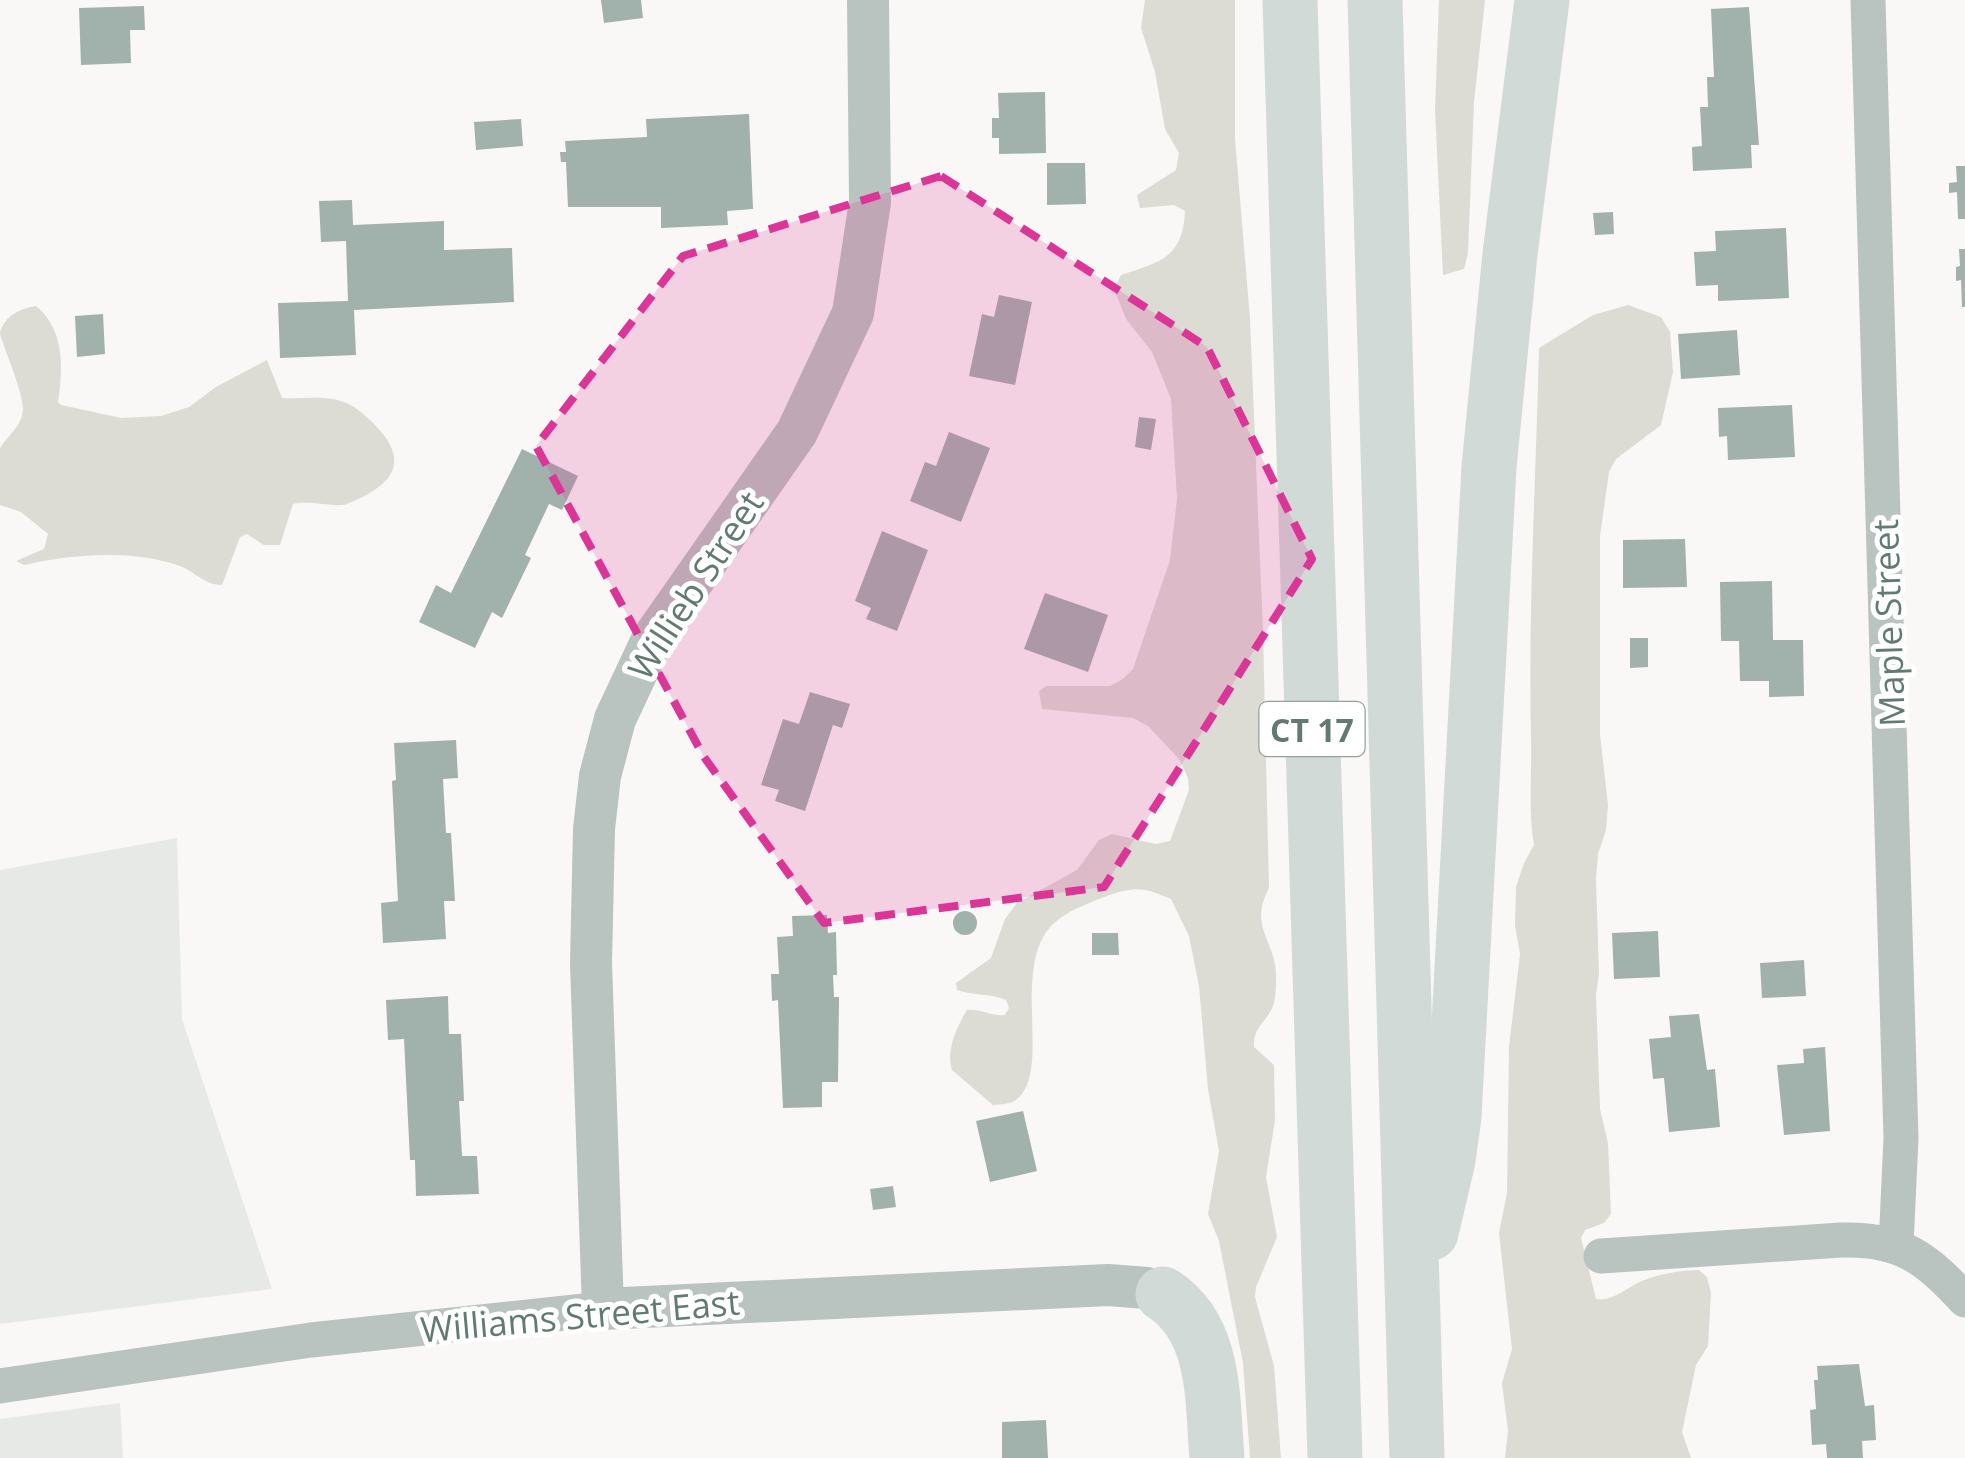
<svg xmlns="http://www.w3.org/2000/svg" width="1965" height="1458" font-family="'Open Sans',sans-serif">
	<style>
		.built { fill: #e7e9e7 }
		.green { fill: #dcdbd4 }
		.building { fill: #a1b1ab }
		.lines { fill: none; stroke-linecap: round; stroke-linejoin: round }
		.minor { stroke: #b9c3bf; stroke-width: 35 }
		.tertiary { stroke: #b9c3bf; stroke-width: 42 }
		.motorway { stroke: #d2dad8; stroke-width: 55 }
		.marked { fill: #dc3598; fill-opacity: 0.2; stroke: #dc3598; stroke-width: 8; stroke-dasharray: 20 12; stroke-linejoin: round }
		.labels { text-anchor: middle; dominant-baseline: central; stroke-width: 10; stroke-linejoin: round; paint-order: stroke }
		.shield { fill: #fff; stroke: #90a39c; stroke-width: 2.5 }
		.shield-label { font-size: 32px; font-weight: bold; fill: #617b71 }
		.street-label { font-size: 35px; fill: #617b71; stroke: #fff }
	</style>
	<rect width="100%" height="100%" fill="#f9f8f7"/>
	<g class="built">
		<path d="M177 838 182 1019 272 1289 0 1324V870Z"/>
		<path d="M120 1403 123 1458H0V1419Z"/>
	</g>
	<g class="green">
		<path d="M1145 0H1235V139L1250 319 1263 632 1269 888C1249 926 1273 937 1276 972 1276 984 1277 1002 1270 1012 1262 1025 1253 1030 1254 1047L1274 1065 1275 1120 1266 1177 1277 1237 1256 1287 1255 1297 1274 1366 1281 1458H1250L1243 1363 1219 1241 1208 1214 1219 1151 1208 1089 1199 986 1189 936 1171 899C1139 885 1131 887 1099 899 1082 906 1065 912 1052 925 1012 966 1049 1063 1021 1095 1014 1104 1004 1104 993 1105L952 1070C946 1050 956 1028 967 1010 981 1008 991 1017 1005 1015L1009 1008 1006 1000C990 993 973 996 957 990L956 983 991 958 1005 919 1017 903 1077 870 1099 840 1112 834 1156 844 1170 841 1189 790 1188 778 1179 759 1148 726 1133 718 1042 709 1039 691 1046 686H1110L1123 679 1133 669 1170 560 1177 499 1171 399 1152 352 1126 319 1114 289 1121 275C1160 262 1183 258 1185 211L1174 205 1140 208 1137 195 1176 170 1179 153 1165 129 1155 72 1141 28Z"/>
		<path d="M1439 0H1485L1474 102 1468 253 1464 269 1443 275 1435 110Z"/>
		<path d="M1628 305 1661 317 1670 332 1673 372 1661 425 1616 459 1609 472 1600 536V734L1608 805 1606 830 1598 854 1596 878 1599 974 1596 995 1600 1109 1608 1143 1611 1214 1604 1223 1585 1230 1581 1238 1596 1299C1613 1302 1627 1287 1642 1281 1659 1274 1680 1270 1699 1270L1707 1277 1711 1293 1708 1346 1696 1365 1682 1432 1691 1458H1505L1508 1431 1502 1383 1512 1349 1499 1233 1507 1193 1509 1047 1520 954 1515 926 1516 887 1524 863 1534 845C1528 810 1532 774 1531 738 1528 609 1536 478 1539 348L1593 315Z"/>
		<path d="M36 306C65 330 63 368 58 402L61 405 121 418 161 416 189 407 216 387 267 360 282 398C299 399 320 396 337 400 354 404 364 414 376 426 413 465 389 487 347 504 336 508 312 500 293 504L280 545H264L247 534 240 537 222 585C205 585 195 572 180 566 133 549 71 554 24 565L16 561 44 549 48 534 21 512 0 505C0 494 0 458 0 449 6 436 22 428 23 409 23 390 0 339 0 333 4 316 21 308 36 306Z"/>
	</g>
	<g class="building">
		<path d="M601 0H641L643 18 604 23Z"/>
		<path d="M144 6 145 30H130L131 63 81 65 79 8Z"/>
		<path d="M1749 7 1759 145H1751L1752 168 1693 171 1692 147 1702 146 1700 107H1708L1707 77H1714L1711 9Z"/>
		<path d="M1045 92 1046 153 999 154V138H992V118H999L998 93Z"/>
		<path d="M749 114 753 209 727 211 728 225 661 228V207H568L566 162H561L560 152H566L565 141 647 137 646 119Z"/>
		<path d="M521 119 523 146 476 150 474 122Z"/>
		<path d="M1047 163H1085L1086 204 1047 205Z"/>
		<path d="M1956 166H1965V219H1958L1957 192 1949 193V183L1957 182Z"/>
		<path d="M352 200 353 225 444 221V250L512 248 514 302 354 310 356 355 280 358 278 303 348 301 346 241 321 242 319 201Z"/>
		<path d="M1613 212 1614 234 1595 235 1593 213Z"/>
		<path d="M1786 228 1789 298 1718 301V285L1696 286 1694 252 1716 251 1715 231Z"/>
		<path d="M1959 249H1965V307H1962L1961 280 1956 281V267L1960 266Z"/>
		<path d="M999 295 1032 302 1015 385 969 376 982 314 994 317Z"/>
		<path d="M103 314 105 354 77 357 75 316Z"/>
		<path d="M1737 330 1740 375 1681 379 1678 334Z"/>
		<path d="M1792 405 1795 457 1728 460 1727 436 1719 437 1718 408Z"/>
		<path d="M1139 417 1156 419 1151 450 1135 447Z"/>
		<path d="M949 432 990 448 961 522 910 501 925 462 936 466Z"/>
		<path d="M522 449 578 476 562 510 549 504 525 555 531 558 502 618 492 612 475 648 419 622 436 585 451 593Z"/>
		<path d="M882 531 928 550 897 631 866 619 871 608 855 601Z"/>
		<path d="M1685 539 1687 587 1623 588V540Z"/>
		<path d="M1772 581 1773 640H1803L1804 696 1769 697V681H1740L1739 641H1721L1720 582Z"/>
		<path d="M1045 593 1108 615 1088 672 1024 649Z"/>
		<path d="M1630 638H1648V667L1630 668Z"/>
		<path d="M810 692 850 704 842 728 833 725 805 811 775 801 779 790 761 785 783 719 799 724Z"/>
		<path d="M456 740 458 778 443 779 446 833H451L455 901H444L446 939 383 943 381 903 398 901 392 781 396 780 394 743Z"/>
		<circle cx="965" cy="923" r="12"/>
		<path d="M827 915 828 933 836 932 837 975H833L834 997H839L838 1082H822V1107L783 1108 778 1000 772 1001 771 974H779L777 937 793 936 792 916Z"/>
		<path d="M1658 931 1660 977 1614 979 1612 933Z"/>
		<path d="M1092 933H1118L1119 955H1092Z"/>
		<path d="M1804 960 1806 996 1762 998 1760 963Z"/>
		<path d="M448 996 449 1034H461L464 1101H459L462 1156H477L479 1194 416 1196 415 1160H410L404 1039 388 1040 386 1000Z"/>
		<path d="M1699 1014 1707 1070 1715 1069 1720 1127 1669 1132 1664 1078 1653 1079 1649 1039 1671 1037 1669 1016Z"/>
		<path d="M1825 1047 1830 1131 1784 1135 1777 1065 1804 1063 1803 1049Z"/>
		<path d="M1023 1111 1037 1171 990 1182 976 1121Z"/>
		<path d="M893 1186 896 1207 873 1210 870 1189Z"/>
		<path d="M1859 1364 1865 1406 1874 1405 1876 1440 1862 1441 1863 1458H1827L1826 1444 1812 1445 1810 1410 1816 1409 1814 1380H1818L1817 1366Z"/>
		<path d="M1046 1420 1048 1458H1002V1422Z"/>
	</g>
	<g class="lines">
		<g class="minor">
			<path d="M1868 0 1901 1138 1896 1246"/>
			<path d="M1601 1256 1841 1240C1901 1238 1926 1258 1965 1300"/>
			<path d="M0 1386 311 1340 603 1309"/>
		</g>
		<path class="tertiary" d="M868 0 870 202 853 313 797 432 653 638 615 719 600 776 594 829 591 963 603 1309 1108 1285 1147 1288 1163 1294"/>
		<g class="motorway">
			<path d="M1290 0 1335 1458"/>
			<path d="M1375 0 1417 1458"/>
			<path d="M1431 1233 1448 1160 1454 1117 1489 467 1510 254 1542 0"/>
			<path d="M1163 1294C1217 1329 1212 1400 1217 1458"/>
		</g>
	</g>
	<path class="marked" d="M941 176 1207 347 1312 559 1104 887 824 923 704 757 536 446 683 256Z"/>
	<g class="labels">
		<rect class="shield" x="1259.5" y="702" width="105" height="54" rx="8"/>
		<g class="shield-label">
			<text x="1312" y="729">CT 17</text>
		</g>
		<g class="street-label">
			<text transform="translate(695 585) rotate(-57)">Willieb Street</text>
			<text transform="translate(1888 623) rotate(-92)">Maple Street</text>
			<text transform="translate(580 1315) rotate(-5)">Williams Street East</text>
		</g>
	</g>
</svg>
